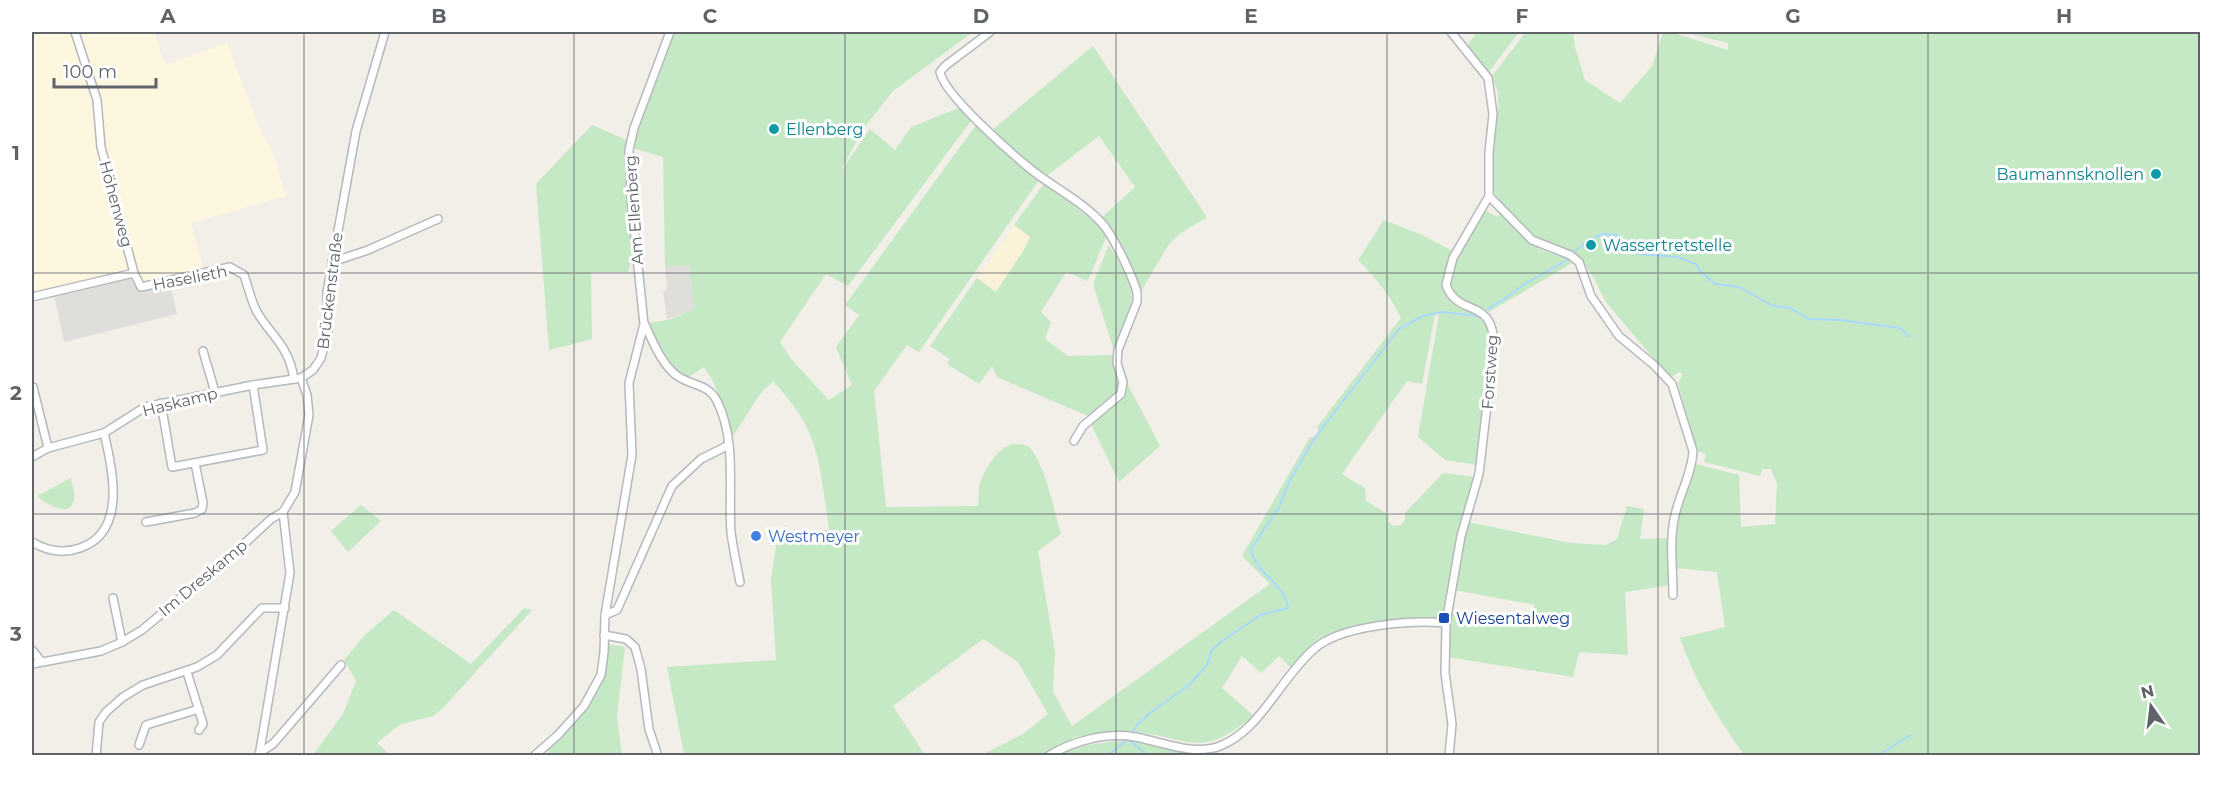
<svg xmlns="http://www.w3.org/2000/svg" width="2232" height="787" font-family="Montserrat,sans-serif">
	<style>
		.commercial { fill: #fef7e0 }
		.industrial { fill: #e0deda }
		.green { fill: #c5e8c5 }
		.sand { fill: #fbf3d9 }
		.lines { fill: none; stroke-linecap: round; stroke-linejoin: round }
		.stream { stroke: #aadaff; stroke-width: 2 }
		.minor-casing { stroke: #b5b8bc; stroke-width: 10 }
		.minor { stroke: #fff; stroke-width: 7 }
		.grid { fill: none; stroke: #5f6368; stroke-width: 1.5; stroke-opacity: 0.55 }
		.culture-dot { fill: #0f9aa8; stroke: #fff; stroke-width: 2 }
		.shop-dot { fill: #3f7fe0; stroke: #fff; stroke-width: 2 }
		.transit-dot { fill: #1a4fb4; stroke: #fff; stroke-width: 2 }
		.labels { text-anchor: middle; dominant-baseline: central; stroke-width: 6; stroke-linejoin: round; paint-order: stroke }
		.culture-label { font-size: 16px; fill: #0d838f; stroke: #fff; text-anchor: start }
		.street-label { font-size: 16px; fill: #5f6368; stroke: #fff }
		.shop-label { font-size: 16px; fill: #366cbe; stroke: #fff; text-anchor: start }
		.transit-label { font-size: 16px; fill: #164399; stroke: #fff; text-anchor: start }
		.neatline { fill: none; stroke: #5f6368; stroke-width: 2 }
		.grid-label { font-size: 20px; text-anchor: middle; font-weight: bold; fill: #5f6368 }
	</style>
	<rect width="100%" height="100%" fill="#f1efe8"/>
	<path class="commercial" d="M32 32H154L165 65 227 43 259 127 274 156 286 196 191 223 204 270 142 284 135 266 124 271 32 293Z"/>
	<g class="industrial">
		<path d="M665 266H689L694 309 667 319 663 291 667 289Z"/>
		<path d="M129 277 138 291 170 284 177 314 64 342 54 295Z"/>
	</g>
	<g class="green">
		<path d="M672 32H973L893 91 864 128 838 175 870 129 895 150 911 127 959 108 971 117V121L848 286 826 274 780 342 792 360 829 400 852 385 836 347 859 315 845 305 976 125H978L1037 177 1039 180 919 352 907 345 874 391 886 507 978 506C979 500 978 493 979 487 983 472 998 444 1016 444 1022 444 1029 445 1032 450 1046 470 1054 510 1061 534L1038 551 1055 652 1053 692 1072 726 1270 584 1242 556 1310 437H1314L1319 432 1317 427 1401 318C1390 295 1376 278 1358 260L1384 220 1422 235 1455 252C1434 290 1442 293 1476 313 1481 316 1487 320 1489 326 1490 330 1491 335 1491 340L1477 465 1445 460 1418 437 1439 314 1435 315 1422 384 1407 381 1342 474 1365 488 1366 501 1389 515 1388 522 1393 526 1401 525 1405 520V513L1443 473 1475 477 1458 534 1442 618C1410 617 1348 622 1320 638 1308 645 1300 657 1291 668L1279 656 1261 673 1242 656 1222 688 1254 716C1201 758 1195 740 1137 732 1116 730 1092 733 1072 738L1074 747 1116 741H1136L1207 755H982L1023 734 1048 714 1018 662 983 639 893 706 925 755H681L684 754 667 667 776 660 771 579 776 545 829 529C824 498 821 454 806 426 798 409 785 395 773 381L760 394 733 436 714 383 704 367 687 378C664 369 658 344 649 323L671 319 694 309 689 266H665L663 157 633 148 637 128 669 45Z"/>
		<path d="M1477 32H1519L1488 73 1467 46Z"/>
		<path d="M1526 32H1573L1575 47 1585 80 1620 103 1652 66 1663 32H1670L1728 50V43L1684 32H2200V755H1744C1717 716 1696 684 1680 638L1725 627 1717 572 1675 568 1677 517 1693 466 1696 464 1739 475 1741 527 1775 524 1777 484 1771 469H1762L1760 476 1704 462 1706 454 1697 451 1678 383 1683 374 1679 372 1670 378 1605 301 1594 278 1577 254 1544 242 1529 232 1496 198 1492 181 1493 152 1498 115V93L1492 76Z"/>
		<path d="M1093 46 1207 217 1181 233 1169 244 1140 293 1137 281 1107 224 1101 218 1135 187 1099 136 1045 177 992 130Z"/>
		<path d="M592 125 627 140V174L635 249 628 272H591L592 339 549 350 536 184Z"/>
		<path d="M1048 184 1101 228 1106 237 1088 281 1066 272 1041 312 1051 322 1045 339 1068 356 1114 355C1114 368 1122 380 1117 393L1088 416 997 377 992 366 979 384 947 364 950 359 930 346 977 278 996 291 1030 237 1014 225 1043 185Z"/>
		<path d="M1486 211 1498 217 1501 213 1524 237 1539 249 1574 262 1489 312C1478 306 1461 301 1452 291 1440 278 1477 225 1486 211Z"/>
		<path d="M1109 245C1116 258 1127 273 1131 288 1135 308 1121 332 1114 351L1093 284Z"/>
		<path d="M1126 381 1160 446 1119 482 1091 424 1123 396Z"/>
		<path d="M71 478C72 484 75 493 74 499 70 520 45 503 37 496Z"/>
		<path d="M361 505 381 521 348 552 331 531Z"/>
		<path d="M1627 506 1644 509 1640 539 1671 538V585L1625 592 1628 655 1579 652 1573 677 1447 657 1450 614 1532 627 1534 605 1455 590 1468 522 1570 543 1606 545 1617 539Z"/>
		<path d="M524 608 532 610 443 708 433 716 399 725 377 743 390 755H313L343 714 356 681 344 660 365 635 394 610 471 664Z"/>
		<path d="M608 644 625 647 617 717 622 755H552L545 748C570 730 593 706 603 676 606 667 606 655 608 644Z"/>
	</g>
	<path class="sand" d="M1014 225 1030 237 1023 251 996 292 977 278Z"/>
	<g class="lines">
		<g class="stream">
			<path d="M1575 251 1588 241 1602 234 1617 235 1638 254 1677 257 1696 264 1700 271 1715 284 1739 287 1773 306 1790 308 1809 319 1839 320 1900 328 1910 337"/>
			<path d="M1488 309 1506 298 1523 285 1569 259"/>
			<path d="M1128 739 1148 756"/>
			<path d="M1107 756 1128 739 1137 725 1150 713 1188 686 1207 665 1212 650 1221 642 1260 615 1288 608C1285 583 1255 574 1251 549L1279 507 1290 480 1316 436 1399 329 1423 316 1442 312 1478 316"/>
			<path d="M1877 756 1911 735"/>
		</g>
		<g class="minor-casing">
			<g id="minor">
				<path d="M990 32 945 66 940 72C944 95 1012 154 1033 171 1056 189 1087 204 1105 227 1116 242 1132 275 1137 292V302L1118 350 1117 363 1123 382 1121 394 1083 426 1074 441"/>
				<path d="M1489 196 1532 240 1570 255 1579 262 1591 296 1619 336 1655 366 1672 384 1693 451C1692 473 1680 493 1675 515 1669 540 1673 569 1673 595"/>
				<path d="M332 262 368 250 438 219"/>
				<path d="M134 273 141 287 230 267 244 275C248 286 251 301 257 312 272 337 289 346 294 379"/>
				<path d="M32 297 134 273 101 147 97 100 75 32"/>
				<path d="M645 325C653 342 661 363 676 375 690 386 708 383 717 401 737 441 728 490 731 532 733 549 737 566 740 582"/>
				<path d="M203 351 215 392"/>
				<path d="M33 387 48 448"/>
				<path d="M161 403 172 467 263 450 253 385"/>
				<path d="M32 457 48 448 104 433 145 407 253 385 301 378 313 370 321 358 328 331 327 292 356 131 385 32"/>
				<path d="M146 522 195 513 202 509 203 503 195 463"/>
				<path d="M32 542C47 551 63 554 80 548 127 532 113 470 104 433"/>
				<path d="M113 598 122 642"/>
				<path d="M605 615 617 610 672 486 701 459 729 445"/>
				<path d="M604 635 626 639 635 647 641 669 649 729 658 756"/>
				<path d="M32 650 41 661"/>
				<path d="M32 664 101 651 122 642 142 630 231 556 271 519 283 512 295 492 309 415 307 395 301 378"/>
				<path d="M187 672 203 724 199 730"/>
				<path d="M139 745 146 725 199 709"/>
				<path d="M259 753 273 744 341 665"/>
				<path d="M96 756 99 722 106 712 123 697 143 685 197 667 217 655 262 608H285"/>
				<path d="M259 756 290 573 283 512"/>
				<path d="M534 756 558 735 584 706 601 675 604 652 605 615 632 455 629 383 644 324 632 209 629 150 634 128 670 32"/>
				<path d="M1048 756C1073 741 1106 732 1135 737 1163 742 1193 756 1220 746 1245 736 1260 715 1276 694 1288 678 1299 662 1314 649 1341 625 1411 620 1446 623"/>
				<path d="M1449 756 1452 724 1445 673 1446 623 1461 536 1479 474 1494 345C1493 296 1458 318 1446 285L1453 258 1489 196V152L1493 114 1488 78 1451 32"/>
			</g>
		</g>
		<use href="#minor" class="minor"/>
	</g>
	<path class="grid" d="M304 32V756M574 32V756M845 32V756M1116 32V756M1387 32V756M1658 32V756M1928 32V756M32 273H2200M32 514H2200"/>
	<g class="culture-dot">
		<circle cx="774" cy="129" r="6"/>
		<circle cx="2156" cy="174" r="6"/>
		<circle cx="1591" cy="245" r="6"/>
	</g>
	<circle class="shop-dot" cx="756" cy="536" r="6"/>
	<rect class="transit-dot" x="1438" y="612" width="12" height="12" rx="3"/>
	<g class="labels">
		<g class="culture-label">
			<text x="786" y="129">Ellenberg</text>
			<text x="2144" y="174" text-anchor="end">Baumannsknollen</text>
			<text x="1603" y="245">Wassertretstelle</text>
		</g>
		<g class="street-label">
			<text transform="translate(116 204) rotate(75)">Höhenweg</text>
			<text transform="translate(634 210) rotate(-94)">Am Ellenberg</text>
			<text transform="translate(190 278) rotate(-11)">Haselieth</text>
			<text transform="translate(330 291) rotate(-83)">Brückenstraße</text>
			<text transform="translate(1490 372) rotate(-86)">Forstweg</text>
			<text transform="translate(180 402) rotate(-14)">Haskamp</text>
			<text transform="translate(203 578) rotate(-40)">Im Dreskamp</text>
		</g>
		<g class="shop-label">
			<text x="768" y="536">Westmeyer</text>
		</g>
		<g class="transit-label">
			<text x="1456" y="618">Wiesentalweg</text>
		</g>
	</g>
	<rect width="2232" height="787" fill="none" stroke="#ffffff" stroke-width="66"/>
	<g transform="translate(2151 706) rotate(346)" stroke="#ffffff" stroke-width="4.5" paint-order="stroke">
	<path d="M0-4.5L10 22L0 15L-10 22Z" fill="#5f6368"/>
	<text y="-9" font-size="16" font-weight="bold" text-anchor="middle" fill="#5f6368">N</text>
	</g>
	<path d="M54 78v9h102v-9" fill="none" stroke="#5f6368" stroke-width="3"/>
	<text x="63" y="78" font-size="18" fill="#5f6368" stroke="#ffffff" stroke-width="4.5" paint-order="stroke">100 m</text>
	<rect x="33" y="33" width="2166" height="721" class="neatline"/>
	<g class="grid-label">
		<text x="168" y="23">A</text>
		<text x="439" y="23">B</text>
		<text x="710" y="23">C</text>
		<text x="981" y="23">D</text>
		<text x="1251" y="23">E</text>
		<text x="1522" y="23">F</text>
		<text x="1793" y="23">G</text>
		<text x="2064" y="23">H</text>
		<text x="16" y="160">1</text>
		<text x="16" y="400">2</text>
		<text x="16" y="641">3</text>
	</g>
</svg>
